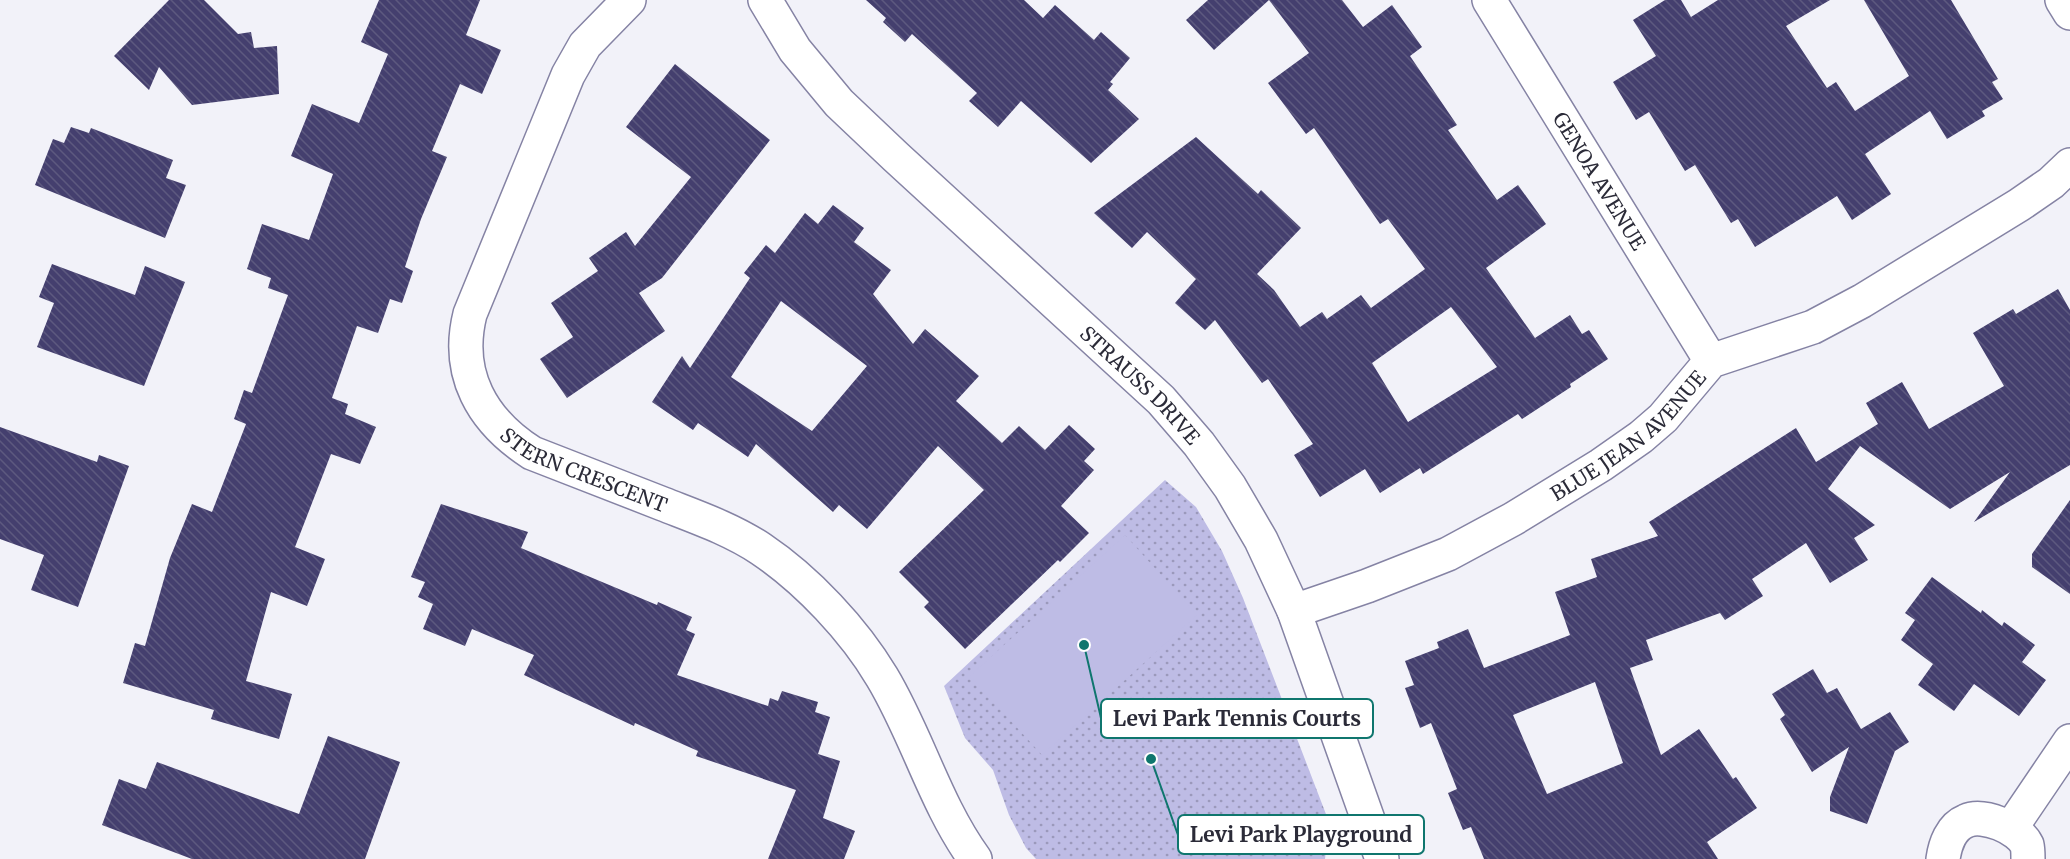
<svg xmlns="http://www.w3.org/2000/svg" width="2070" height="859" font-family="Merriweather,serif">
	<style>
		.green { fill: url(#green-dots) }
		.pitch { fill: #bebce5 }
		.building { fill: url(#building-back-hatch); fill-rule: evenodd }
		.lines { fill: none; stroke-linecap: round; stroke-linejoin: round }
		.minor-casing { stroke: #8583a4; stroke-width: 36 }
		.minor { stroke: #fff; stroke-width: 33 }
		.labels { text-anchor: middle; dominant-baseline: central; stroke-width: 6; stroke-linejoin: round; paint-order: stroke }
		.street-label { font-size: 20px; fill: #2b2b38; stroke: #fff }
		.leader { fill: none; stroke: #0f766e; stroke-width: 2 }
		.callout-dot { fill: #0f766e; stroke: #fff; stroke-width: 2 }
		.callout { fill: #fff; stroke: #0f766e; stroke-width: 2 }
		.callout-label { font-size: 21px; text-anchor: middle; font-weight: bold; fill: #2b2b38 }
	</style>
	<defs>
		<pattern id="green-dots" width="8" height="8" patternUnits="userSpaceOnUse" patternTransform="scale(1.5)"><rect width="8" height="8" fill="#bebce5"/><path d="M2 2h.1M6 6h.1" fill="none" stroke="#9b99bb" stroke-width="1.8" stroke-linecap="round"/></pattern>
		<pattern id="building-back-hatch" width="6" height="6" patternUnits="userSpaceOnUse" patternTransform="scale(1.5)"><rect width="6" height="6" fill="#443f6e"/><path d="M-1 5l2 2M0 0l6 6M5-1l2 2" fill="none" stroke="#5d597f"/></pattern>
	</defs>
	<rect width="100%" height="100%" fill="#f2f2f9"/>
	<path class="green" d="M1165 480 1196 507 1222 551 1243 598 1329 822 1325 859H1036L1026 848 1009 815 993 770 965 738 944 686Z"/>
	<path class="pitch" d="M1125 535 1197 615 1042 755 970 676Z"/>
	<g class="building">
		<path d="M169 0H204L238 34 251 32 254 48 277 46 279 94 192 105 159 67 149 90 114 56Z"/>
		<path d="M379 0H480L466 35 501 50 482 94 460 84 432 151 447 157 421 219 405 267 413 271 402 303 390 299 378 333 357 326 332 398 348 404 345 414 376 427 360 464 331 454 295 547 325 559 307 606 271 592 246 681 292 694 279 739 211 719 214 710 123 683 135 643 145 646 170 558 192 504 212 512 246 424 234 419 244 390 252 393 288 295 268 288 271 278 247 269 262 224 309 240 333 174 291 156 312 104 359 123 388 54 361 42Z"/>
		<path d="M866 0H1024L1043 18 1055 5 1094 40 1101 32 1130 58 1110 82 1113 84 1108 90 1139 119 1091 163 1021 101 998 127 969 101 977 93 912 34 905 42 883 22 886 18Z"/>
		<path d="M1208 0H1342L1363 27 1392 5 1422 47 1410 56 1457 125 1448 130 1497 200 1518 185 1546 224 1486 268 1535 338 1570 315 1582 334 1589 330 1608 359 1570 384 1571 387 1522 419 1518 414 1423 474 1420 468 1380 493 1365 469 1320 497 1294 455 1313 444 1268 379 1262 383 1215 320 1205 330 1175 303 1196 279 1147 232 1132 248 1094 213 1196 137 1258 194 1261 190 1301 228 1257 274 1274 290 1300 327 1322 312 1327 319 1361 295 1371 308 1425 269 1388 219 1380 224 1314 128 1306 134 1268 83 1309 53 1269 0 1214 50 1186 20ZM1451 307 1497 367 1408 422 1372 363Z"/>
		<path d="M1665 0H1681L1691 17 1718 0H1830L1786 26 1827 88 1836 82 1855 111 1909 76 1864 0H1951L1998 79 1992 82 2003 99 1982 111 1985 116 1947 139 1930 111 1865 154 1891 194 1852 220 1837 196 1755 247 1738 219 1731 223 1695 165 1685 171 1649 112 1636 120 1613 82 1656 56 1633 20Z"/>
		<path d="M675 64 770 140 662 278 639 293 665 331 567 398 540 359 573 337 551 303 598 271 589 258 626 232 635 246 691 177 626 127Z"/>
		<path d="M71 127 89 133 91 128 173 160 166 178 186 185 165 238 35 185 53 139 64 143Z"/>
		<path d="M833 205 864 228 854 242 891 270 873 294 913 344 925 329 979 376 956 401 1002 443 1019 426 1045 450 1069 425 1095 449 1084 461 1094 470 1061 506 1089 533 1060 562 1058 560 965 649 924 607 929 602 899 572 984 490 938 446 867 529 839 505 833 512 756 444 748 457 698 423 693 430 652 402 682 356 690 368 750 278 744 273 766 245 775 253 805 213 818 224ZM781 301 867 366 812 431 731 377Z"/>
		<path d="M52 264 135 295 145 266 185 282 144 386 37 347 54 303 39 297Z"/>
		<path d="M2058 289 2070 310V465L1974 522 2010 472 1950 509 1860 446 1828 489 1875 525 1854 538 1868 560 1830 583 1806 543 1752 579 1763 596 1725 620 1720 613 1646 640 1653 660 1630 668 1661 755 1699 729 1733 779 1736 777 1757 808 1707 842 1718 859H1484L1471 827 1463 830 1448 793 1457 789 1431 723 1420 728 1405 688 1414 685 1405 661 1439 648 1437 642 1468 629 1484 668 1570 635 1555 592 1597 577 1591 559 1658 536 1649 522 1796 428 1816 462 1878 424 1866 403 1902 382 1929 429 2004 386 1973 333 2013 309 2016 314ZM1595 682 1623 763 1547 794 1513 715Z"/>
		<path d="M0 427 97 462 99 455 129 466 78 607 31 590 44 555 0 539Z"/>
		<path d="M2070 500V594L2032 567V554Z"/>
		<path d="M441 504 528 532 521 548 657 605 658 602 692 617 686 630 695 634 677 675 768 706 770 698 778 701 782 691 818 702 815 712 830 717 818 754 840 761 823 818 855 831 844 859H768L796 790 696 756 698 751 635 723 634 726 524 675 534 655 472 629 465 646 423 629 433 604 418 597 425 582 411 577Z"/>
		<path d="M1932 577 1981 613 1982 610 2002 626 2004 622 2035 645 2022 662 2046 680 2019 716 1974 684 1954 711 1918 685 1933 664 1901 640 1915 620 1905 613Z"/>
		<path d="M1813 669 1827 693 1837 688 1861 729 1890 712 1909 742 1895 751 1867 824 1830 811V797L1849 747 1812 772 1780 719 1785 715 1772 694Z"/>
		<path d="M328 736 400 762 365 859H192L102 825 119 779 146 789 157 762 299 814Z"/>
	</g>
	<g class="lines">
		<g class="minor-casing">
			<g id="minor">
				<path id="s1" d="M629 0 585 45 568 75 470 314C455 374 482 421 532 453 575 470 619 487 663 504 696 517 731 529 761 549 807 580 854 630 882 677 917 735 935 804 975 859"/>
				<path id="s2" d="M765 0 795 50 839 103 896 157 1161 400 1199 444 1230 487 1261 540 1294 611 1382 859"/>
				<path id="s3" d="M1489 0 1711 361"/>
				<path d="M2062 0 2070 13"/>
				<path id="s4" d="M1294 611 1367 586 1448 554 1513 519 1601 465 1641 437 1663 418 1711 361 1813 327 1862 301 2019 205 2051 183 2070 165"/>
				<path d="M2011 828 2070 741"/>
				<path d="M1943 859C1945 845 1951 827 1966 821 1983 813 2019 828 2027 845 2028 849 2028 855 2028 859"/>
			</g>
		</g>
		<use href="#minor" class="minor"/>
	</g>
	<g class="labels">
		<g class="street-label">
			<text stroke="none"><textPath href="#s3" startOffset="212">GENOA AVENUE</textPath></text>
			<text stroke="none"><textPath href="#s2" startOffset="540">STRAUSS DRIVE</textPath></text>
			<text stroke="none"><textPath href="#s4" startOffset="381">BLUE JEAN AVENUE</textPath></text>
			<text stroke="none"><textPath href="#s1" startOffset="574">STERN CRESCENT</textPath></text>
		</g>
	</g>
	<path class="leader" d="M1084 645L1101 718M1151 759L1178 835"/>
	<g class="callout-dot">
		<circle cx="1084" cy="645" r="6"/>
		<circle cx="1151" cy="759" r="6"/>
	</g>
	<g class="callout">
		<rect x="1101" y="699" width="272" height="39" rx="6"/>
		<rect x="1178" y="815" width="246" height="39" rx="6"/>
	</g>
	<g class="callout-label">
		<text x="1237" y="726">Levi Park Tennis Courts</text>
		<text x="1301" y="842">Levi Park Playground</text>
	</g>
</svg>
